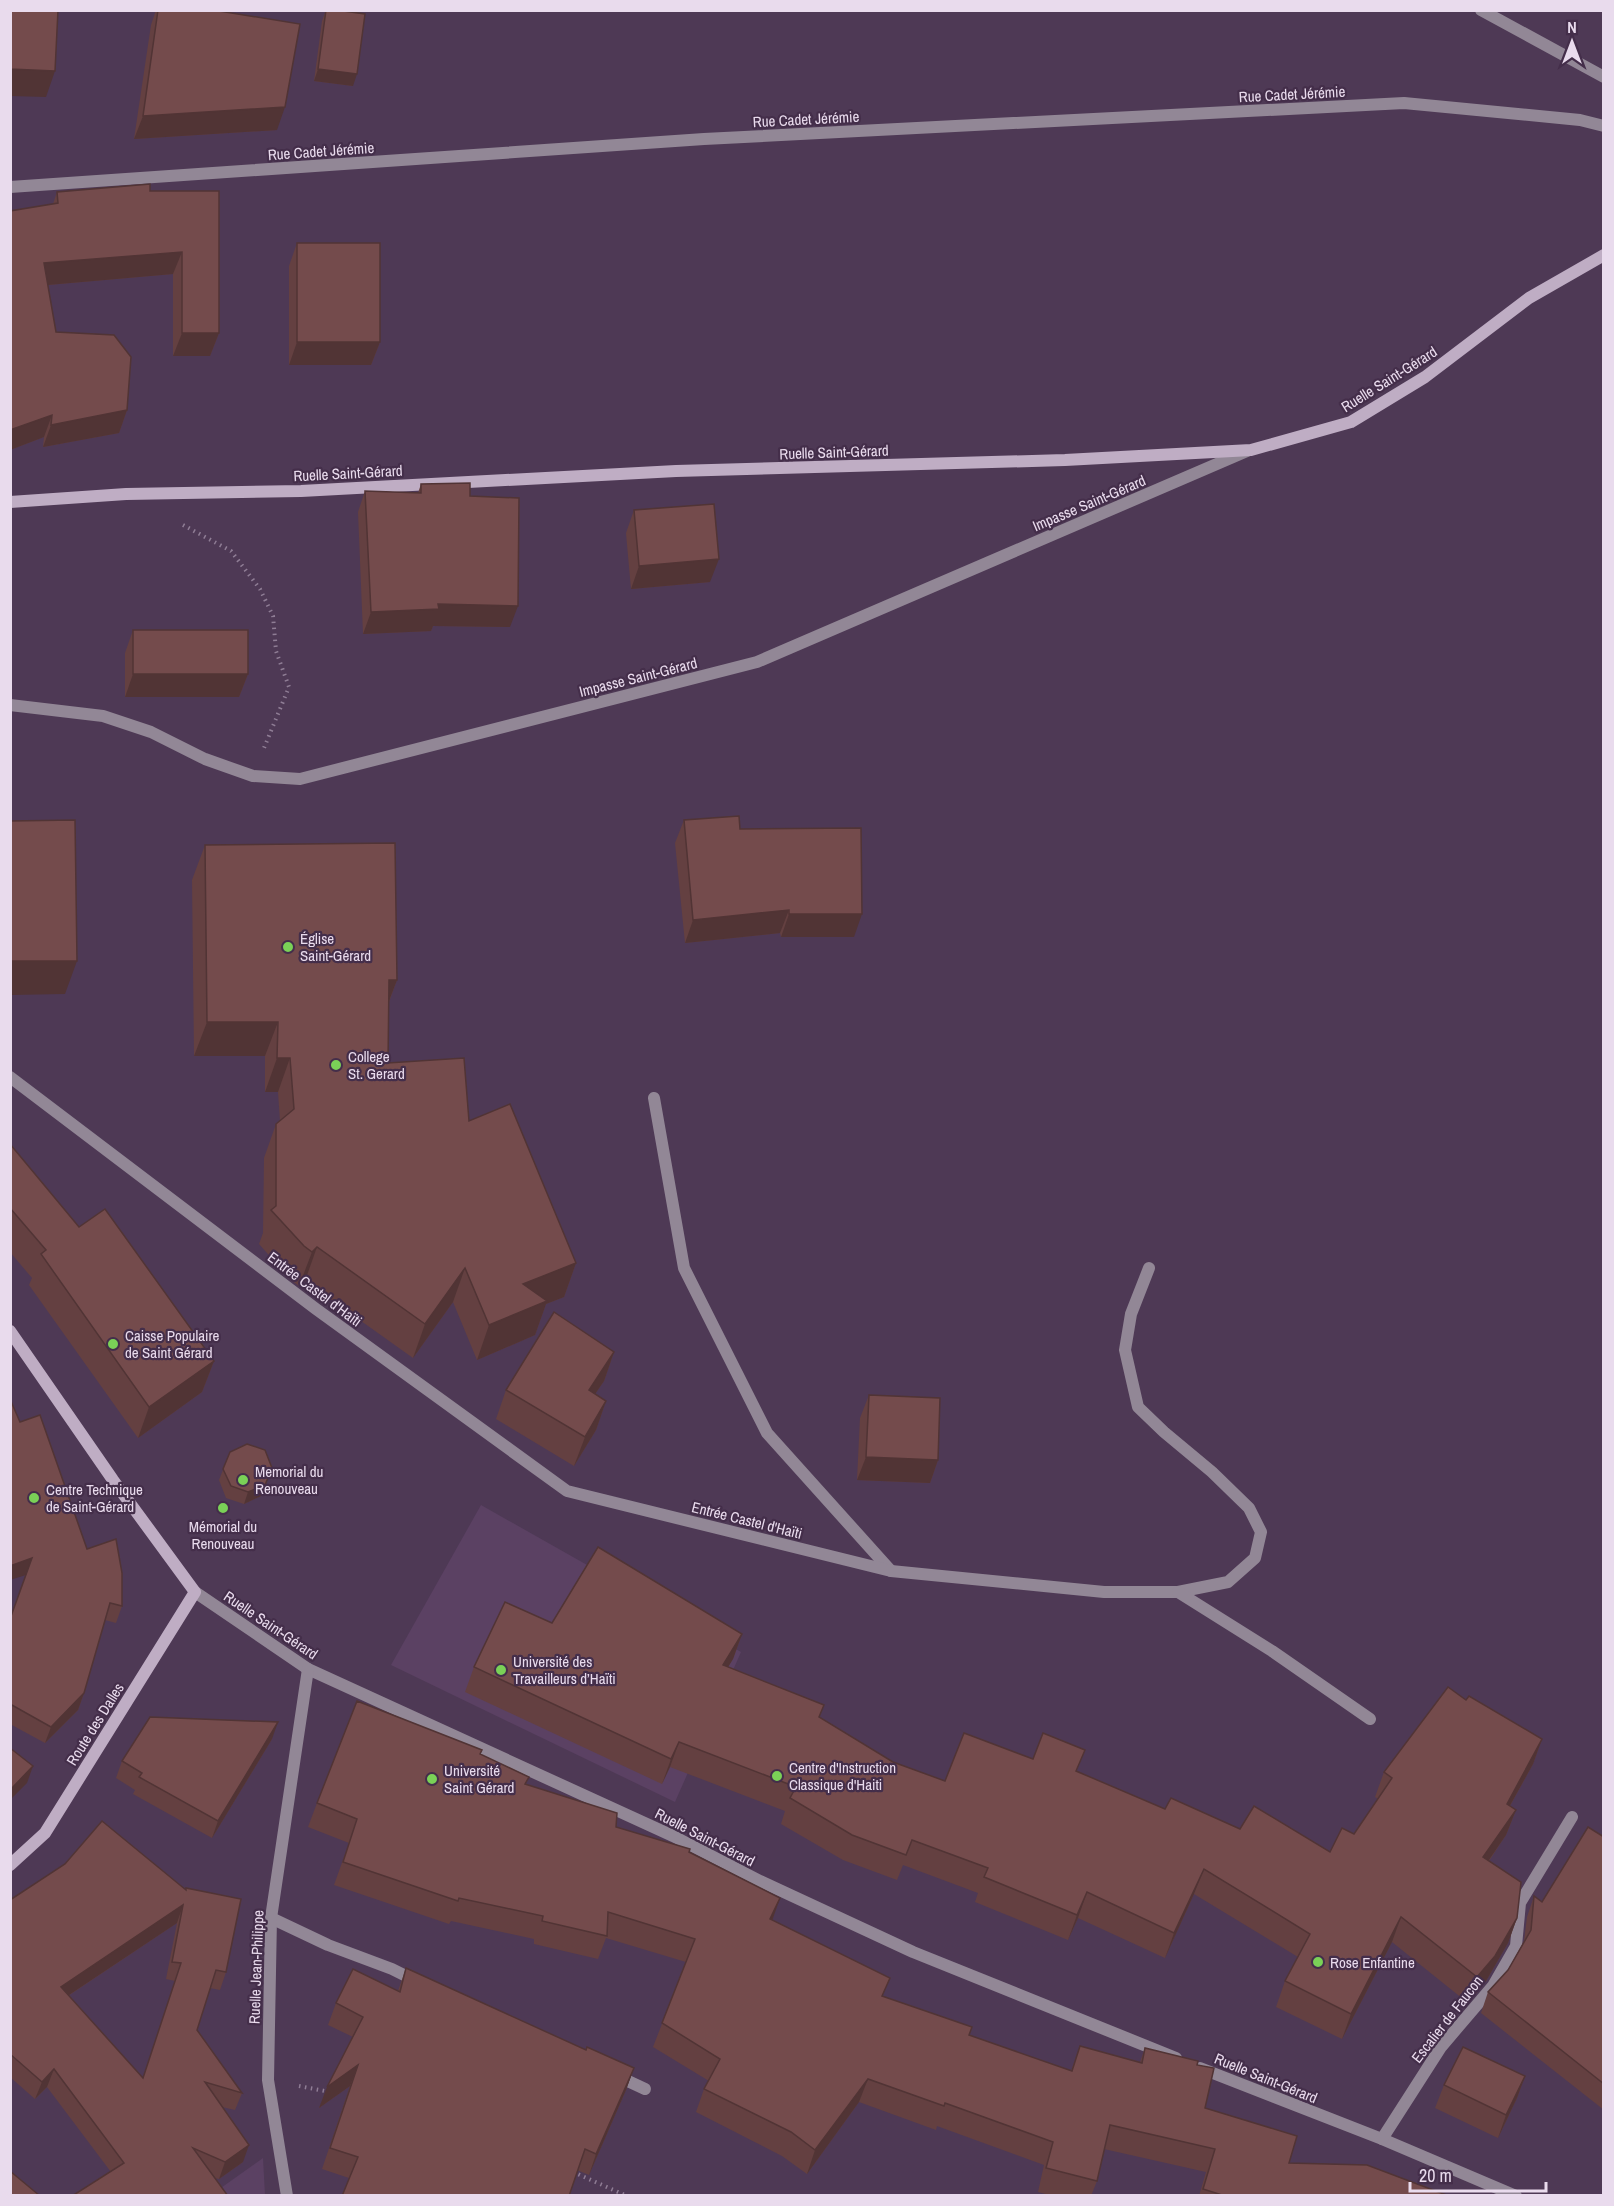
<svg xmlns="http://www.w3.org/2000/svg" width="1614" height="2206" font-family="'Archivo Narrow',sans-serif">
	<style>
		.built { fill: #5b4163 }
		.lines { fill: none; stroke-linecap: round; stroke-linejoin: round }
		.path { stroke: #8f7d95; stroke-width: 4; stroke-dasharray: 1.5 4.5; stroke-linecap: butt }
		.lane { stroke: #928796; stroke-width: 12 }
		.street { stroke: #928796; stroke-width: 12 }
		.secondary { stroke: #bfadc4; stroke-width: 12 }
		.wall { fill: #644041; fill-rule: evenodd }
		.shaded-wall { fill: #513435 }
		.building { fill: #744b4c; stroke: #513435; stroke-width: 1.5; fill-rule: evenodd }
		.poi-dot { fill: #7ad157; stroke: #442e4a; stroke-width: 2 }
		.labels { text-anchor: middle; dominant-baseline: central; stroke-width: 4.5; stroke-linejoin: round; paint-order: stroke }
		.street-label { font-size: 15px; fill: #e9dbed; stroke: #442e4a }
		.poi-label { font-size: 15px; fill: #e9dbed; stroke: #442e4a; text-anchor: start }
	</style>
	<rect width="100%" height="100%" fill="#4e3955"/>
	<g class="built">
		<path d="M481 1505 741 1652 675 1802 391 1665Z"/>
		<path d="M263 2158 265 2195H211Z"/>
	</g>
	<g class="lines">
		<g class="path">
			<path d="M183 525 231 551 260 589 273 616 276 651 289 687 264 748"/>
			<path d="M299 2086 330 2092"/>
			<path d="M573 2172 627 2196"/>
		</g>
		<path class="lane" d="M654 1098 684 1268 767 1433 891 1571"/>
		<g class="street">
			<path d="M1481 10 1604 77"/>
			<path d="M10 187 704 139 1404 103 1580 120 1604 126"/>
			<path d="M10 705 103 716 151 732 205 759 253 776 300 779 757 662 1247 451"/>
			<path d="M10 1077 316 1309 567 1491 891 1571 1104 1592H1178L1228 1582 1255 1558 1261 1532 1249 1508 1212 1472 1164 1432 1138 1407 1125 1350 1131 1314 1149 1268"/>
			<path d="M195 1592 308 1669 673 1836 760 1881 913 1952 1176 2058"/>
			<path d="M1178 1592 1272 1651 1370 1719"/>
			<path d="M271 1918 328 1945 392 1969 418 1982"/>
			<path d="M1200 2068 1382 2139 1516 2196"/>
			<path d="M615 2075 645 2089"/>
			<path d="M1382 2139 1441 2047 1493 1986 1516 1946 1520 1903 1572 1817"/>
			<path d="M287 2196 268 2080 271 1918 308 1669"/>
		</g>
		<g class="secondary">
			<path d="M10 502 126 494 301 491 676 471 1065 460 1251 450 1351 422 1425 377 1529 298 1604 255"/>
			<path d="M10 1331 113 1480 195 1592 45 1833 10 1865"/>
		</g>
	</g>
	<g class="wall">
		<path d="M156 10H213L277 130 134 139 151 25Z"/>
		<path d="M326 10 353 86 314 81 322 21Z"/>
		<path d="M219 191V333L210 356H173V274L48 285 56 332 127 410 119 433 43 447 44 437 10 450 53 204 57 192Z"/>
		<path d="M297 243 380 342 371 365H289V266Z"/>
		<path d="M421 484 470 496 510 627 433 626 431 631 363 634 358 512 365 491 418 493Z"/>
		<path d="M634 510 710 582 631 589 626 533Z"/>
		<path d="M133 630 248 674 239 697H125V653Z"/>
		<path d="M684 820 740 829 854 937H781L780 933 685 943 675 843Z"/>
		<path d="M205 845 397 980 389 1002 388 1063 469 1121 576 1263 564 1297 546 1304 535 1335 477 1360 453 1302 413 1358 305 1281 299 1286 291 1280 259 1244 263 1233 264 1158 276 1124 280 1121 278 1092H265V1056H194L192 880Z"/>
		<path d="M10 1144 79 1227 214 1361 202 1392 138 1438 29 1285 32 1278 10 1252Z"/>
		<path d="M614 1352 604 1381 595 1394 606 1401 596 1430 574 1466 496 1419 506 1390Z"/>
		<path d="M869 1395 938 1460 930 1483 857 1480 860 1418Z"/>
		<path d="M20 1422 87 1549 122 1606 116 1623 105 1620 84 1693 78 1710 45 1743 10 1724V1618L26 1575Z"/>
		<path d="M230 1452 261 1496 244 1504 226 1498 219 1480Z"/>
		<path d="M552 1623 742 1634 733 1659 728 1667 819 1717 893 1762 945 1781 1033 1759 1077 1771 1165 1809 1240 1829 1330 1852 1354 1834 1378 1799 1375 1797 1384 1772 1466 1700 1542 1739 1533 1764 1510 1806 1516 1810 1506 1835 1489 1861 1517 1918 1508 1943 1486 1981 1468 2003 1392 1942 1342 2039 1276 2007 1285 1981 1298 1957 1194 1894 1165 1958 1078 1918 1068 1940 975 1902 978 1893 903 1865 897 1880 843 1860 781 1824 785 1811 670 1767 662 1784 465 1692 474 1667Z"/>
		<path d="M272 1739 212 1838 133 1794 135 1790 116 1778 122 1761Z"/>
		<path d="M480 1754 527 1784 616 1827 689 1852 780 1898 772 1920 883 1996 969 2035 1071 2071 1080 2046 1140 2062 1145 2048 1197 2065 1205 2108 1289 2163 1449 2196H1199L1206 2172 1104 2149 1097 2181 1091 2196H1053L1038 2192 1044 2165 937 2126 936 2130 859 2102 807 2174 782 2156 696 2112 704 2089 709 2081 653 2047 686 1962 606 1938 598 1959 534 1944V1939L451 1921 449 1924 334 1885 349 1843 308 1827 317 1803Z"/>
		<path d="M1604 1837V2110L1481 2013 1488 1992 1508 1970 1524 1941 1527 1917 1534 1896 1542 1902Z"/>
		<path d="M186 1890 226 1972 220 1990 210 1988 197 2030 242 2093 235 2110 222 2107 243 2162 219 2179 215 2178 111 2172 47 2087 35 2099 10 2077V1900ZM177 1923 166 1979 175 1981 143 2078 68 1996Z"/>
		<path d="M406 1968 586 2050 634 2068 626 2090 589 2175 577 2170 349 2178 322 2169 350 2086 319 2108 353 2037 328 2025 336 2003 398 1991Z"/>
		<path d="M1525 2076 1517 2098 1498 2138 1435 2108 1444 2085Z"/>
	</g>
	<g class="shaded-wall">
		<path d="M10 69 55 71 46 97 10 96Z"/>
		<path d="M318 69 357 74 353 86 314 81Z"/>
		<path d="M285 107 277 130 134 139 143 116Z"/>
		<path d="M182 252 173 274 36 286 44 263Z"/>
		<path d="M182 333H219L210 356H173Z"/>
		<path d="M297 342H380L371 365H289Z"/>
		<path d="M127 410 119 433 43 447 51 425Z"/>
		<path d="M52 415 44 437 10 450V430Z"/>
		<path d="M719 559 710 582 631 589 639 566Z"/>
		<path d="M438 604 518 606 510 627 433 626 431 631 363 634 371 612Z"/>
		<path d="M133 674H248L239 697H125Z"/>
		<path d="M789 910 780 933 685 943 693 920Z"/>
		<path d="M789 914H862L854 937H781Z"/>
		<path d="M10 961H77L65 994 10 995Z"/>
		<path d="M389 980H397L384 1014Z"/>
		<path d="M207 1022H278L265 1056H194Z"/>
		<path d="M277 1058H290L278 1092H265Z"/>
		<path d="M317 1247 305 1281 299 1286 312 1252Z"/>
		<path d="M576 1263 564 1297 546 1304 535 1335 477 1360 489 1325 523 1284Z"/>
		<path d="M465 1268 453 1302 413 1358 425 1324Z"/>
		<path d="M614 1352 604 1381 578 1419 589 1390Z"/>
		<path d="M214 1361 202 1392 138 1438 149 1407Z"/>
		<path d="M606 1401 596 1430 574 1466 585 1437Z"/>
		<path d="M866 1457 938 1460 930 1483 857 1480Z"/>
		<path d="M272 1468 261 1496 244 1504 248 1492Z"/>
		<path d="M32 1558 26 1575 10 1580V1566Z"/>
		<path d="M742 1634 733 1659 714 1690 723 1665Z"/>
		<path d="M84 1693 78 1710 45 1743 51 1727Z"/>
		<path d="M278 1722 272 1739 212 1838 218 1821Z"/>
		<path d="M1542 1739 1533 1764 1497 1829 1507 1804Z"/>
		<path d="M679 1742 670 1767 662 1784 671 1759Z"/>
		<path d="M33 1766 27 1783 10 1800V1790Z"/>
		<path d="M1516 1810 1506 1835 1474 1882 1483 1857Z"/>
		<path d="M1204 1869 1194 1894 1165 1958 1174 1933Z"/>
		<path d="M1087 1892 1078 1918 1068 1940 1077 1915Z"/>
		<path d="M780 1898 772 1921 770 1919Z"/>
		<path d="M183 1905 177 1923 54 2005 61 1987Z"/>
		<path d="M1401 1917 1392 1942 1342 2039 1351 2014Z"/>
		<path d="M1517 1918 1508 1943 1486 1981 1468 2003 1477 1977Z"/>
		<path d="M358 2065 350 2086 319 2108 327 2087Z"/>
		<path d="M634 2068 626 2090 589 2175 596 2154Z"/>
		<path d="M54 2069 47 2087 35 2099 42 2082Z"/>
		<path d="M1525 2076 1517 2098 1498 2138 1506 2115Z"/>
		<path d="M868 2079 859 2102 807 2174 815 2150Z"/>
		<path d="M249 2145 243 2162 219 2179 225 2162Z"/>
	</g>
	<g class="building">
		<path d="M10 10H58L55 71 10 69Z"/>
		<path d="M158 10H213L300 24 285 107 143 116Z"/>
		<path d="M326 10H336L365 14 357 74 318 69Z"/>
		<path d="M150 184V191H219V333H182V252L44 263 56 332 114 335 131 357 127 410 51 425 52 415 10 430V211L58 203 57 192Z"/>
		<rect x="297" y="243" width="83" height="99"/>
		<path d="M470 483V496L519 498 518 606 438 604 439 609 371 612 365 491 421 493V484Z"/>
		<path d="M714 504 719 559 639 566 634 510Z"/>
		<rect x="133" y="630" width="115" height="44"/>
		<path d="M739 816 740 829 861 828 862 914H789V910L693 920 684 820Z"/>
		<path d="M75 820 77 961H10V821Z"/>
		<path d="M395 843 397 980H389L388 1063 464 1058 469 1121 510 1104 576 1263 523 1284 547 1301 489 1325 465 1268 425 1324 317 1247 312 1252 304 1246 271 1210 276 1206V1124L294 1109 290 1058H277L278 1022H207L205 845Z"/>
		<path d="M10 1144 79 1227 105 1209 214 1361 149 1407 41 1254 46 1250 10 1208Z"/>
		<path d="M554 1312 614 1352 589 1390 606 1401 585 1437 506 1390Z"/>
		<path d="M869 1395 940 1398 938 1460 866 1457Z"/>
		<path d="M10 1399 20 1422 40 1415 87 1549 116 1539 122 1573V1606L110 1603 84 1693 51 1727 10 1704V1619L32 1558 10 1566Z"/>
		<path d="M247 1444 265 1450 272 1468 265 1485 248 1492 231 1486 223 1469 230 1452Z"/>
		<path d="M598 1547 742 1634 723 1665 824 1705 819 1717 893 1762 945 1781 964 1733 1033 1759 1043 1733 1085 1750 1076 1771 1165 1809 1171 1798 1240 1829 1254 1806 1330 1852 1342 1828 1354 1834 1392 1778 1384 1772 1448 1687 1466 1700 1469 1696 1542 1739 1507 1804 1516 1810 1483 1857 1521 1882 1517 1918 1495 1956 1477 1977 1401 1917 1351 2014 1285 1981 1310 1934 1204 1869 1174 1933 1087 1892 1077 1915 984 1877 988 1868 912 1840 906 1855 852 1835 790 1798 796 1787 679 1742 671 1759 474 1667 505 1602 552 1623Z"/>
		<path d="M357 1701 482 1750 480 1754 529 1777 525 1784 617 1813 616 1827 690 1849 689 1852 780 1898 770 1919 890 1978 882 1996 972 2027 969 2035 1072 2071 1080 2046 1142 2063 1145 2048 1198 2061 1197 2065 1214 2068 1205 2108 1297 2136 1289 2163 1367 2165 1449 2196H1225L1203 2189 1215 2149 1110 2125 1097 2181 1046 2168 1053 2142 945 2103 944 2106 868 2079 815 2150 791 2132 704 2089 720 2059 662 2023 695 1939 608 1912 607 1936 542 1921 543 1916 459 1898 458 1901 343 1862 357 1819 317 1803Z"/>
		<path d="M150 1717 278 1722 218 1821 139 1777 142 1773 122 1761Z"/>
		<path d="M10 1748 33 1766 11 1789 13 1792 10 1793Z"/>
		<path d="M102 1821 186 1890V1888L241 1899 226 1972 216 1970 197 2030 242 2093 205 2082 249 2145 225 2162 193 2148 228 2196H72L124 2163 54 2069 42 2082 10 2054V1900L65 1864ZM183 1905 172 1962 181 1963 143 2078 61 1987Z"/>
		<path d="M1588 1827 1604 1837V2084L1488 1992 1508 1970 1531 1930 1534 1896 1542 1902Z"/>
		<path d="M406 1968 586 2050 587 2047 634 2068 596 2154 585 2149 569 2196H342L358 2157 330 2148 358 2065 327 2087 363 2017 336 2003 353 1969 400 1992Z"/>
		<path d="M1463 2047 1525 2076 1506 2115 1444 2085Z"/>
		<path d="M10 2171 40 2196H10Z"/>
	</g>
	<g class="poi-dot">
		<circle cx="288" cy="947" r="6"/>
		<circle cx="336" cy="1065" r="6"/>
		<circle cx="113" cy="1344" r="6"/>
		<circle cx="243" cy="1480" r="6"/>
		<circle cx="34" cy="1498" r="6"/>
		<circle cx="223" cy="1508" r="6"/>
		<circle cx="501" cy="1670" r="6"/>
		<circle cx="777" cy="1776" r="6"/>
		<circle cx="432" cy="1779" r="6"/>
		<circle cx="1318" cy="1962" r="6"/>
	</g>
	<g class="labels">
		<g class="street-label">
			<text transform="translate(1292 94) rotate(-3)">Rue Cadet Jérémie</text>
			<text transform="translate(806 119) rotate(-3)">Rue Cadet Jérémie</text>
			<text transform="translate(321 151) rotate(-4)">Rue Cadet Jérémie</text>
			<text transform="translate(1389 379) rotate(-32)">Ruelle Saint-Gérard</text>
			<text transform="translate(834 452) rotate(-2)">Ruelle Saint-Gérard</text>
			<text transform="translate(348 473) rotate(-3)">Ruelle Saint-Gérard</text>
			<text transform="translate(1089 503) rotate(-23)">Impasse Saint-Gérard</text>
			<text transform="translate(638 677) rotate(-14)">Impasse Saint-Gérard</text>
			<text transform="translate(315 1289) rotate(37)">Entrée Castel d'Haïti</text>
			<text transform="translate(747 1520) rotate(14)">Entrée Castel d'Haïti</text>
			<text transform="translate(271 1625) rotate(34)">Ruelle Saint-Gérard</text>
			<text transform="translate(95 1724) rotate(-58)">Route des Dalles</text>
			<text transform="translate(705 1837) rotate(27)">Ruelle Saint-Gérard</text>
			<text transform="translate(256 1967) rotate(-88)">Ruelle Jean-Philippe</text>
			<text transform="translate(1447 2019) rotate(-52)">Escalier de Faucon</text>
			<text transform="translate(1266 2078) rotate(22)">Ruelle Saint-Gérard</text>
		</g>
		<g class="poi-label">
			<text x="300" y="938">Église<tspan x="300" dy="17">Saint-Gérard</tspan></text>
			<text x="348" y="1056">College<tspan x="348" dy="17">St. Gerard</tspan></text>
			<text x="125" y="1335">Caisse Populaire<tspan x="125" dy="17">de Saint Gérard</tspan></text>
			<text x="255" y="1471">Memorial du<tspan x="255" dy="17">Renouveau</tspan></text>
			<text x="46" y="1489">Centre Technique<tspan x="46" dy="17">de Saint-Gérard</tspan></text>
			<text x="223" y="1526" text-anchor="middle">Mémorial du<tspan x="223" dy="17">Renouveau</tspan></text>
			<text x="513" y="1661">Université des<tspan x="513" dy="17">Travailleurs d’Haïti</tspan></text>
			<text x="789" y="1767">Centre d'Instruction<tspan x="789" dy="17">Classique d'Haiti</tspan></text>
			<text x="444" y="1770">Université<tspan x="444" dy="17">Saint Gérard</tspan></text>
			<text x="1330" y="1962">Rose Enfantine</text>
		</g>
	</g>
	<rect width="1614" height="2206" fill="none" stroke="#e9dbed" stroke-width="24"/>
	<g transform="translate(1572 42)" stroke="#442e4a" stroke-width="4.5" paint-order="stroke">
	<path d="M0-4.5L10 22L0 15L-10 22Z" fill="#e9dbed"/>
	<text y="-9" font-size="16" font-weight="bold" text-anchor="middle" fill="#e9dbed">N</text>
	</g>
	<path d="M1410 2182v9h136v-9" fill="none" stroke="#e9dbed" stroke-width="3"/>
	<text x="1419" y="2182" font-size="18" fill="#e9dbed" stroke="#442e4a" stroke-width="4.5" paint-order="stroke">20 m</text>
</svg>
